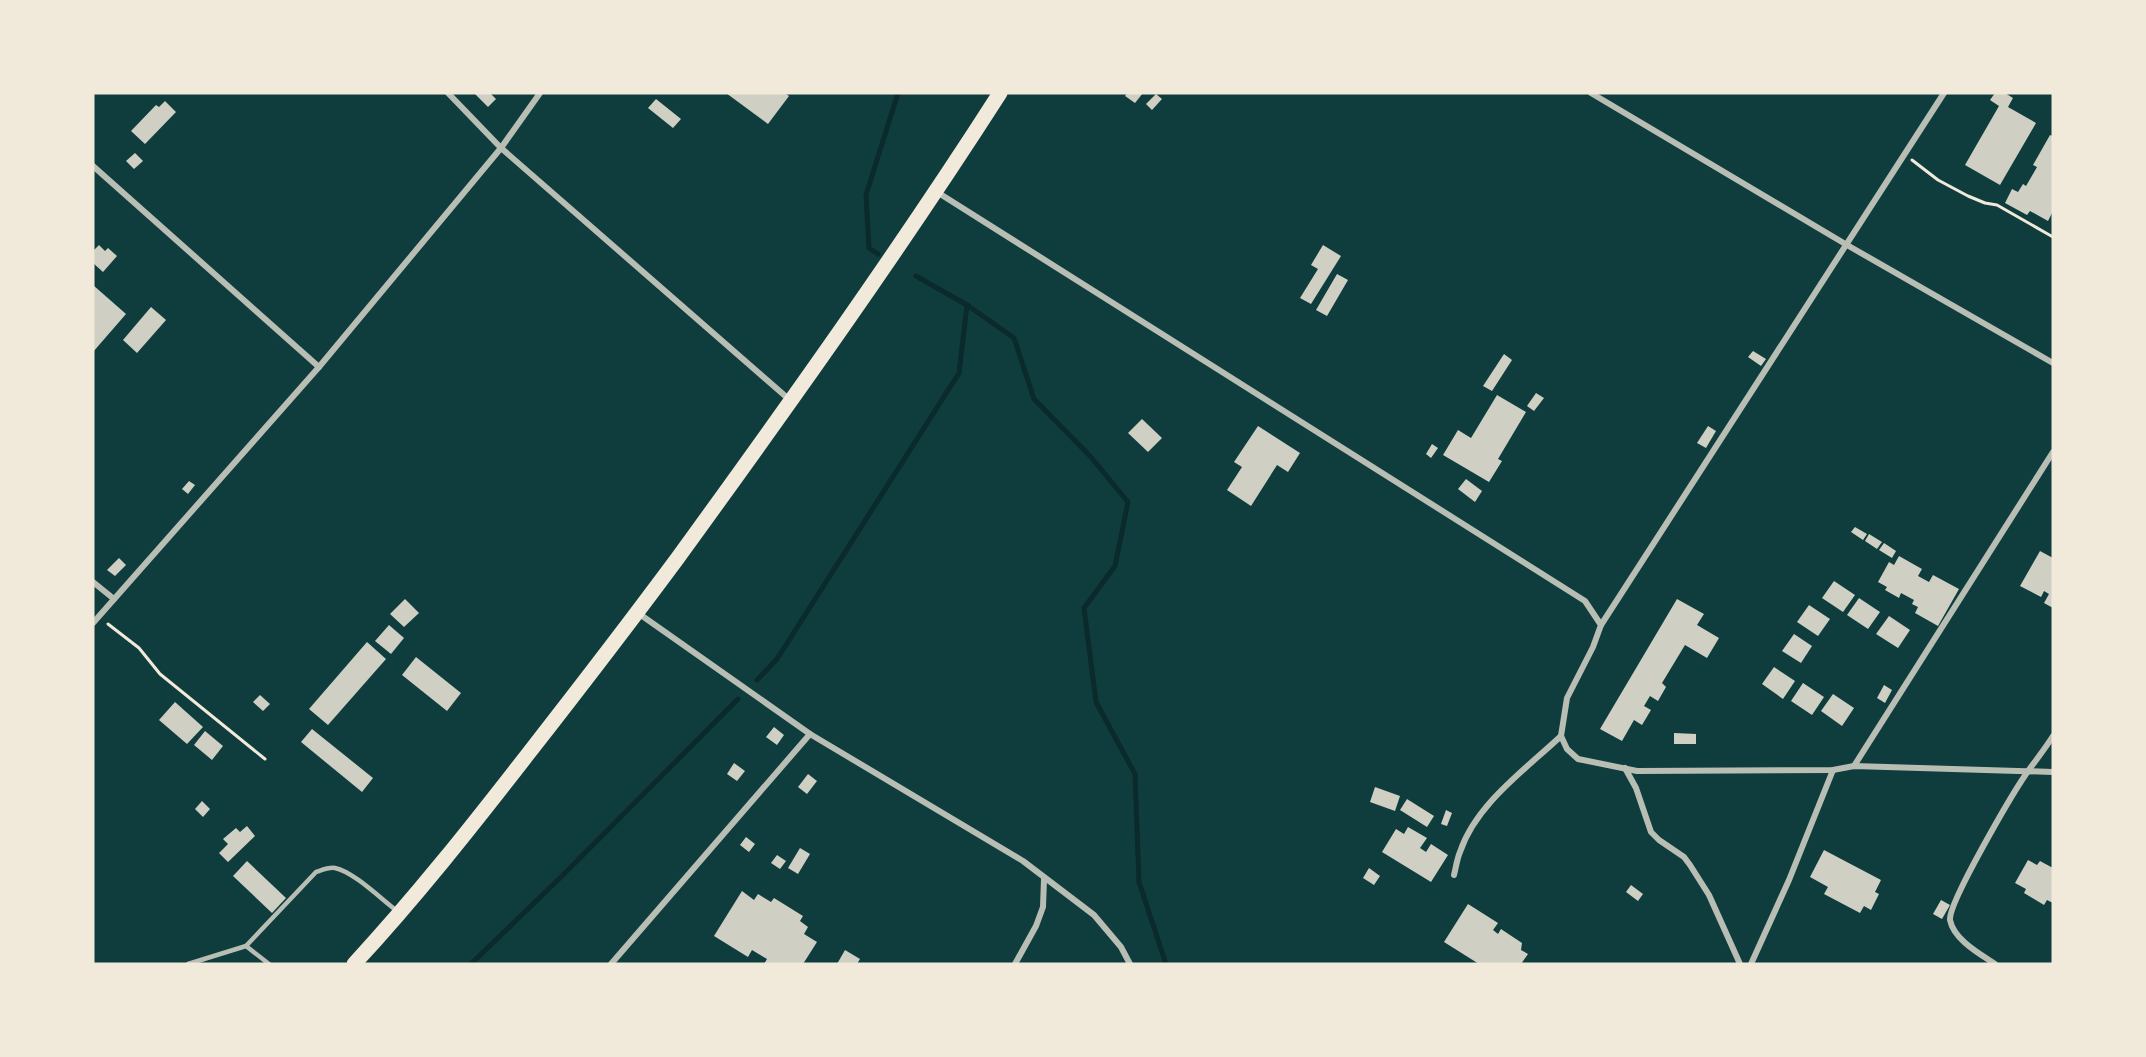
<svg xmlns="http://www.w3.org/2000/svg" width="2146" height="1057" font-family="Lato,sans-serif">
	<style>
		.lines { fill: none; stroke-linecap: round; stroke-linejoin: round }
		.stream { stroke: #0a2a2b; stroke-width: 5 }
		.building { fill: #cfcfc3 }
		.path { stroke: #f1e9da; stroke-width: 3 }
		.service { stroke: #b8beb3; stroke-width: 4.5 }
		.minor { stroke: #b8beb3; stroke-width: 6 }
		.trunk { stroke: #f1e9da; stroke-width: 15 }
	</style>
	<rect width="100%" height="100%" fill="#0f3d3e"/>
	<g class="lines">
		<g class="stream">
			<path d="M878 254 869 248 866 195 898 93"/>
			<path d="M967 305 1014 338 1034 399 1090 456 1128 502 1115 566 1084 608 1096 702 1135 774 1139 882 1166 964"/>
			<path d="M757 680 777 659 959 373 967 305 916 276"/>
			<path d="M471 964 563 875 738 699"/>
		</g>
	</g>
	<g class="building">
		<path d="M474 93H490L496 99 488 107Z"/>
		<path d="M726 93H785L789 96 768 124Z"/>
		<path d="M1127 93H1143L1135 103 1125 96Z"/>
		<path d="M1995 93H2005L2013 98 2008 107 2036 123 2000 185 1965 165 1999 106 1990 100Z"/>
		<path d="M1156 94 1162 99 1152 110 1146 104Z"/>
		<path d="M656 99 681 119 673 128 648 108Z"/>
		<path d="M165 101 176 112 145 144 131 131 156 105 159 107Z"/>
		<path d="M2050 135 2053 136V211L2048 221 2030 211 2027 215 2005 203 2012 189 2018 192 2023 184 2026 186 2037 167 2033 165Z"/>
		<path d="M135 153 143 161 134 169 126 161Z"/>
		<path d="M99 245 105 251 108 248 117 256 103 272 93 263V251Z"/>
		<path d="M1323 245 1341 256 1311 304 1300 298 1318 269 1311 265Z"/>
		<path d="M1337 274 1348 280 1327 316 1316 310Z"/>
		<path d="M93 285 126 314 93 352Z"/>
		<path d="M151 307 166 320 137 353 123 340Z"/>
		<path d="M1753 351 1766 359 1761 366 1748 357Z"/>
		<path d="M1504 354 1512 360 1492 391 1483 386Z"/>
		<path d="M1536 393 1544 398 1534 411 1527 406Z"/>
		<path d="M1497 395 1526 412 1498 459 1502 461 1489 482 1443 455 1458 430 1471 438Z"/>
		<path d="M1142 419 1162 438 1148 452 1128 433Z"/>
		<path d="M1258 426 1300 453 1288 472 1277 465 1251 506 1227 490 1242 467 1234 462Z"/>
		<path d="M1708 426 1716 431 1706 448 1697 443Z"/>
		<path d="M1432 444 1438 448 1431 458 1426 454Z"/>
		<path d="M1466 479 1482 491 1475 502 1458 489Z"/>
		<path d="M189 481 195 485 188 494 182 489Z"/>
		<path d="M1855 527 1867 534 1863 540 1851 532Z"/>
		<path d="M1869 534 1882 542 1877 549 1865 541Z"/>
		<path d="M1884 543 1896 551 1892 558 1879 550Z"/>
		<path d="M2040 551 2053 558V608L2044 603 2049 594 2044 591 2041 597 2020 586Z"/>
		<path d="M1899 556 1922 569 1918 576 1929 582 1933 575 1959 589 1938 626 1915 613 1918 607 1912 604 1914 600 1901 593 1899 598 1885 590 1887 587 1878 582 1889 562 1894 565Z"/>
		<path d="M119 558 126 565 115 576 107 570Z"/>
		<path d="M1834 581 1855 595 1843 612 1822 598Z"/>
		<path d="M1859 598 1880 612 1868 629 1847 615Z"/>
		<path d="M405 599 419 613 404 627 390 614Z"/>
		<path d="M1677 599 1704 614 1697 625 1719 638 1707 658 1685 645 1662 683 1666 687 1658 701 1650 696 1644 706 1651 710 1642 725 1634 720 1622 741 1600 729Z"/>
		<path d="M1809 605 1830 619 1818 636 1797 622Z"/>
		<path d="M1889 616 1910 630 1898 648 1876 634Z"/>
		<path d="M389 625 404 638 391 654 375 641Z"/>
		<path d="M1794 634 1812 646 1801 663 1782 651Z"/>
		<path d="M367 642 386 659 328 725 309 709Z"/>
		<path d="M416 657 461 693 447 711 402 675Z"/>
		<path d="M1774 667 1795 681 1783 699 1762 684Z"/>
		<path d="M1803 683 1824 697 1812 715 1791 701Z"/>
		<path d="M1884 685 1892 690 1885 703 1877 698Z"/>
		<path d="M1833 694 1854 708 1842 726 1821 711Z"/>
		<path d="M260 695 270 704 263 711 253 702Z"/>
		<path d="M175 702 203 727 187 744 159 720Z"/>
		<path d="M774 727 784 735 777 745 766 737Z"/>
		<path d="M312 729 373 778 362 792 301 742Z"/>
		<path d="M205 731 223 746 212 760 194 745Z"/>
		<path d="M1674 733 1696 734V744H1674Z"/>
		<path d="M734 763 745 771 737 781 727 774Z"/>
		<path d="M808 774 817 781 807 794 798 787Z"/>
		<path d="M1375 787 1400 796 1395 811 1370 802Z"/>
		<path d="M1407 799 1434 816 1427 827 1400 810Z"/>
		<path d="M202 801 210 809 203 817 195 809Z"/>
		<path d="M1446 810 1452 813 1447 826 1441 824Z"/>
		<path d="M247 826 255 836 228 862 219 853 228 844 223 839 236 828 240 832Z"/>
		<path d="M1408 827 1427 838 1420 848 1426 852 1431 844 1448 855 1431 882 1382 852 1396 829 1404 834Z"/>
		<path d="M746 837 755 844 749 852 740 845Z"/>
		<path d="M800 848 810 854 798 874 788 868Z"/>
		<path d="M1824 850 1881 880 1875 892 1879 894 1871 910 1864 906 1860 913 1824 894 1828 887 1810 877Z"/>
		<path d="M777 855 786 861 780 869 771 863Z"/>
		<path d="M2028 860 2037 865 2040 861 2053 868V903L2047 900 2044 905 2024 893 2026 889 2015 883Z"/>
		<path d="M247 861 286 898 272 913 233 876Z"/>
		<path d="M1369 868 1380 876 1374 885 1363 878Z"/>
		<path d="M1631 885 1643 894 1638 901 1626 892Z"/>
		<path d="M742 891 754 900 758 894 771 902 774 898 803 916 800 921 808 927 804 934 817 942 803 964H764L767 959 752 950 748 957 714 936Z"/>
		<path d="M1941 900 1950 905 1942 919 1933 914Z"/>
		<path d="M1468 904 1498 923 1493 930 1498 934 1501 929 1522 943 1521 950 1528 954 1521 964H1479L1444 942Z"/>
		<path d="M845 950 860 959 857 964H837Z"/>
	</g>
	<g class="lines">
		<g class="path">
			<path d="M1912 160 1938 180 1968 196 1985 203 1997 205 2053 237"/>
			<path d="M108 624 139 648 160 674 265 759"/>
		</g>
		<g class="service">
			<path d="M246 946 269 964"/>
			<path d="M188 964 246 946 316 872C322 870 329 867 335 868 354 872 381 899 397 911"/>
		</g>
		<g class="minor">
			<path d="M448 93 501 148 791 401"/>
			<path d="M1591 93 1847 245 2053 363"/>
			<path d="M93 166 319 367"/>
			<path d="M937 192 1585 601 1601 625 1593 647 1567 698 1561 736 1567 749 1578 759 1637 771 1833 770 1854 766 2053 772"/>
			<path d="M93 582 114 599"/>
			<path d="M638 613 810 734 1023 861 1094 915 1121 947 1130 964"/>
			<path d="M93 623 319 367 501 148 540 93"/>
			<path d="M1601 625 1944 93"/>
			<path d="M1854 766 2053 452"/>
			<path d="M1625 768 1636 788 1651 832 1659 840 1684 857 1690 865 1709 895 1740 964"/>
			<path d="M1454 875C1456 867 1457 859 1460 852 1476 804 1526 769 1561 736"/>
			<path d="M611 964 810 734"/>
			<path d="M1015 964 1036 926 1043 907 1044 879"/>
			<path d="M1751 964 1789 880 1833 770"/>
			<path d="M1995 964C1980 954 1954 940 1950 920 1948 903 2013 793 2026 774 2035 761 2045 749 2053 736"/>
		</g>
		<path class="trunk" d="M354 964C416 897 472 826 528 754 578 690 628 625 677 559 788 406 898 252 1000 93"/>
	</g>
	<rect width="2146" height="1057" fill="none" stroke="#f1e9da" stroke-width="189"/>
</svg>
